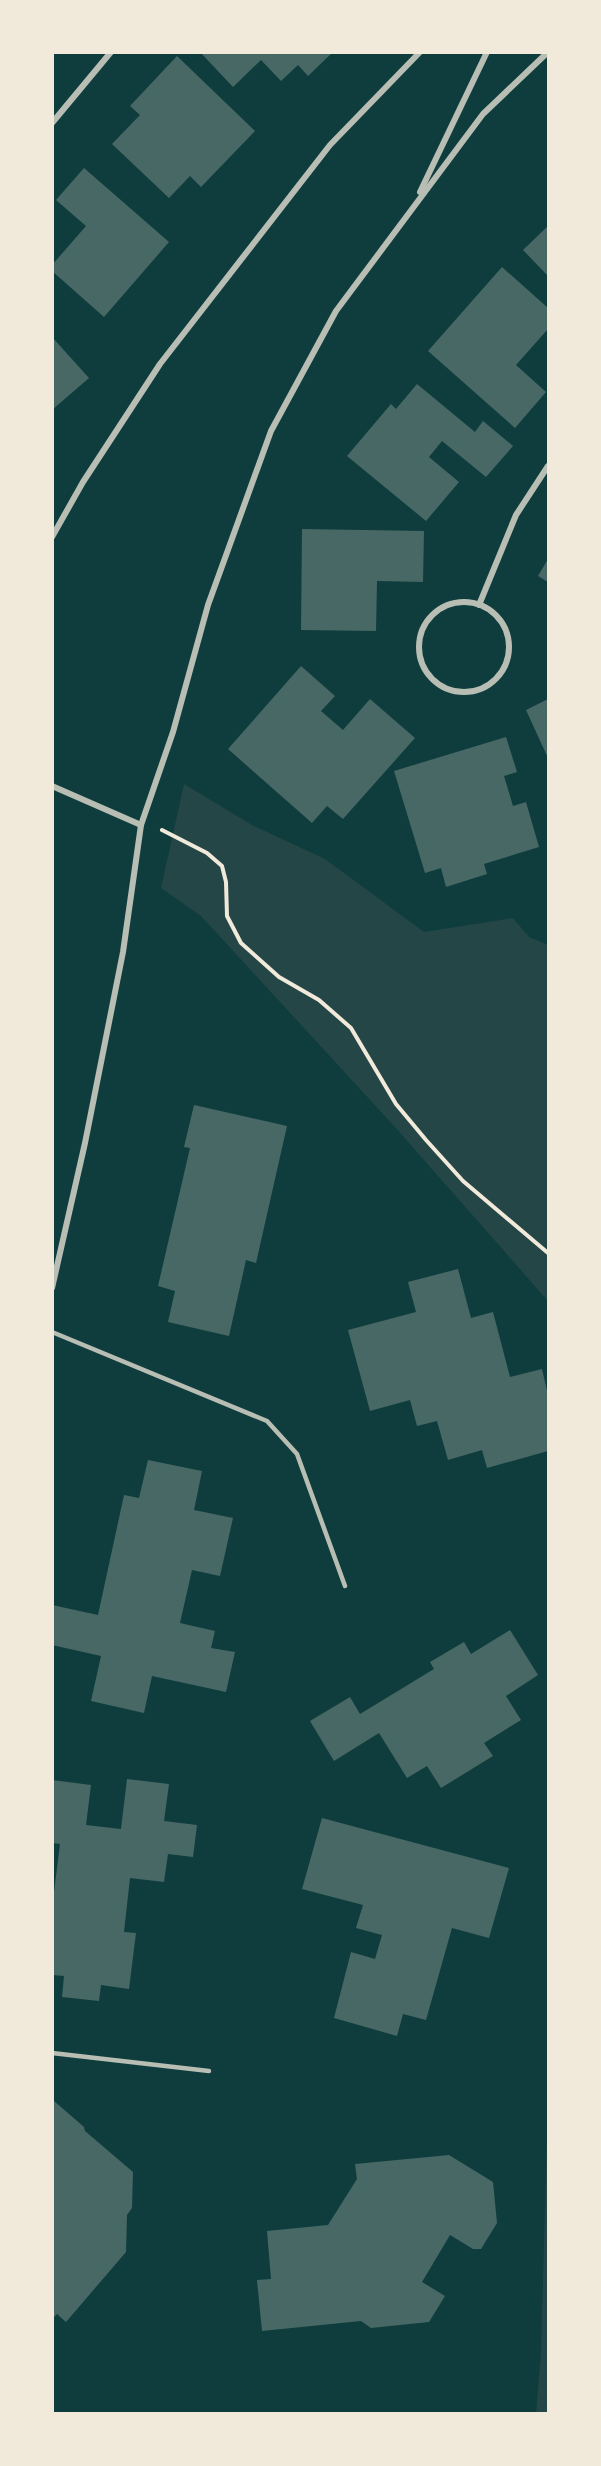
<svg xmlns="http://www.w3.org/2000/svg" width="601" height="2466" font-family="'Space Grotesk',sans-serif">
	<style>
		.green { fill: #244646 }
		.building { fill: #486865 }
		.lines { fill: none; stroke-linecap: round; stroke-linejoin: round }
		.path { stroke: #f1e9da; stroke-width: 4 }
		.service { stroke: #b8beb3; stroke-width: 4.5 }
		.minor { stroke: #b8beb3; stroke-width: 6 }
	</style>
	<rect width="100%" height="100%" fill="#0f3d3e"/>
	<g class="green">
		<path d="M184 784 252 825 325 859 424 932 513 918 529 937 548 945V1301L395 1127 201 916 161 888Z"/>
		<path d="M548 2098V2413L536 2414 541 2353Z"/>
	</g>
	<g class="building">
		<path d="M200 52H333L308 76 298 65 281 81 261 60 233 87Z"/>
		<path d="M177 56 255 131 201 187 190 176 169 198 112 144 140 115 130 106Z"/>
		<path d="M84 168 169 242 104 317 52 271V265L86 226 56 200Z"/>
		<path d="M548 226V276L523 250Z"/>
		<path d="M502 267 548 308V329L516 365 546 392 515 428 428 351Z"/>
		<path d="M52 337 89 378 52 410Z"/>
		<path d="M417 384 475 432 483 421 513 446 486 477 442 441 429 457 459 482 426 521 347 456 391 404 396 409Z"/>
		<path d="M302 529 424 531 423 582 377 581 376 631 301 630Z"/>
		<path d="M548 559V582L538 576Z"/>
		<path d="M301 666 335 696 321 711 343 730 370 699 415 738 343 819 327 806 312 823 228 749Z"/>
		<path d="M548 699V758L526 710Z"/>
		<path d="M506 737 517 772 504 776 513 806 526 802 539 847 484 864 487 874 446 887 441 868 425 873 394 771Z"/>
		<path d="M194 1105 287 1126 256 1263 246 1260 229 1336 168 1322 175 1291 158 1286 190 1148 184 1147Z"/>
		<path d="M458 1269 471 1318 493 1312 510 1377 542 1369 548 1395V1451L487 1468 482 1450 448 1460 437 1421 417 1426 410 1400 370 1411 348 1330 416 1312 408 1282Z"/>
		<path d="M148 1460 202 1471 194 1510 233 1518 220 1576 192 1570 180 1623 215 1631 211 1648 235 1652 226 1692 152 1676 144 1713 91 1701 101 1656 52 1645V1605L98 1615 124 1495 139 1498Z"/>
		<path d="M510 1630 538 1675 506 1696 521 1720 484 1743 493 1756 441 1788 427 1766 407 1778 379 1733 334 1761 310 1721 350 1697 360 1714 434 1669 430 1662 464 1642 471 1654Z"/>
		<path d="M127 1779 169 1784 164 1821 197 1825 193 1857 168 1854 164 1882 130 1878 124 1932 136 1933 129 1989 101 1985 99 2001 62 1997 64 1976 52 1975V1908L60 1844 52 1843V1780L91 1785 86 1825 121 1829Z"/>
		<path d="M322 1818 509 1868 489 1938 452 1928 426 2020 403 2014 397 2036 334 2018 351 1952 375 1959 382 1935 356 1928 363 1905 302 1889Z"/>
		<path d="M54 2101 84 2127 85 2131 133 2172 132 2208 127 2215 126 2252 66 2322 57 2314 52 2319V2103Z"/>
		<path d="M449 2155 493 2182 497 2223 481 2249H473L450 2235 422 2282 445 2296 429 2322 371 2328 361 2321 262 2331 257 2280 271 2279 267 2231 328 2225 357 2179 355 2164Z"/>
	</g>
	<g class="lines">
		<path class="path" d="M162 830 207 853 222 866 226 882 227 916 241 943 279 977 319 1000 351 1028 396 1104 426 1140 463 1181 548 1253"/>
		<g class="service">
			<path d="M52 1332 267 1421 297 1454 345 1586"/>
			<path d="M52 2053 209 2071"/>
		</g>
		<g class="minor">
			<path d="M52 123 111 52"/>
			<path d="M420 192 487 52"/>
			<path d="M52 537 83 482 160 364 330 145 420 52"/>
			<circle cx="464" cy="647" r="45"/>
			<path d="M479 605 516 515 548 466"/>
			<path d="M52 786 141 825"/>
			<path d="M52 1288 85 1143 123 952 141 825 173 732 208 605 271 431 336 311 483 114 548 52"/>
		</g>
	</g>
	<rect width="601" height="2466" fill="none" stroke="#f1e9da" stroke-width="108"/>
</svg>
